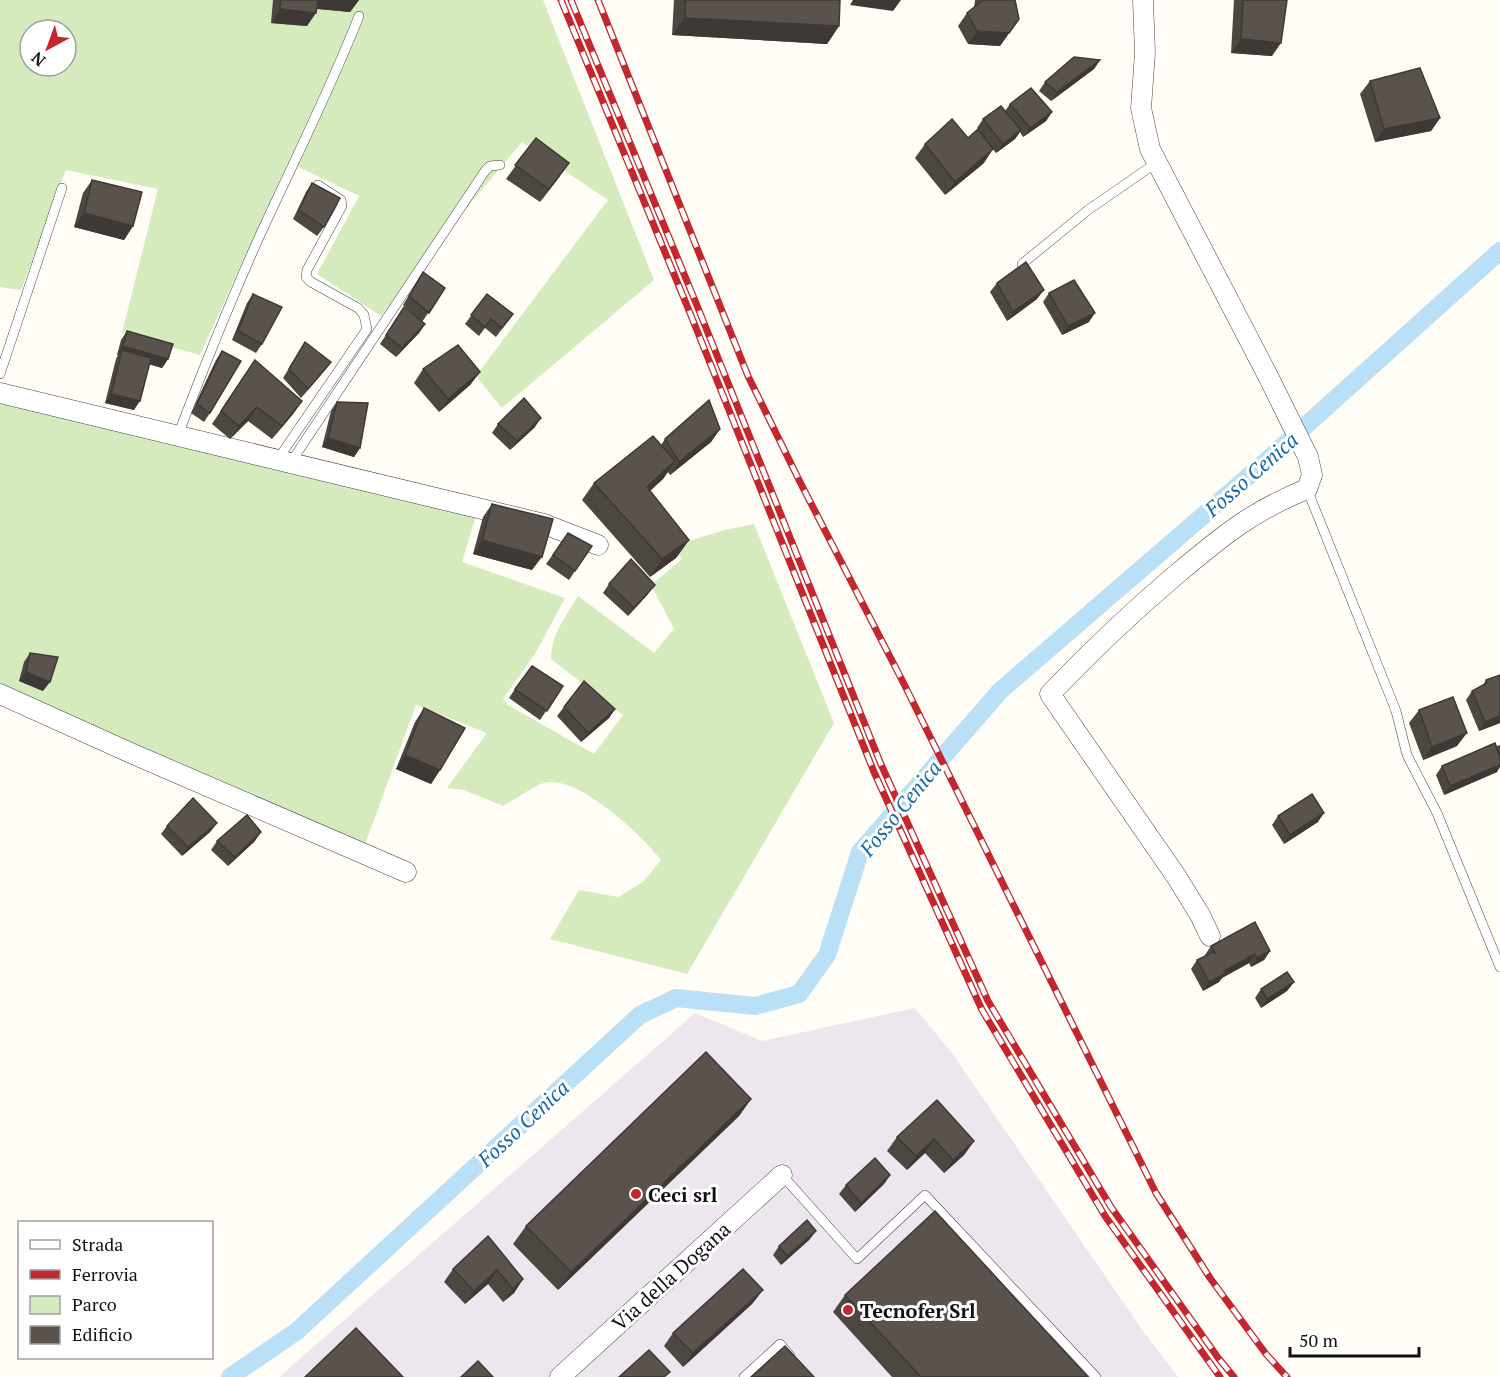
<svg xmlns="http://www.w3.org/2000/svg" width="1500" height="1377" font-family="'PT Serif',serif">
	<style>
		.industrial { fill: #eee6ef }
		.green { fill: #d5ebbd; fill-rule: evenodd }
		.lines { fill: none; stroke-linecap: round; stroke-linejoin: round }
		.canal { stroke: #b9e0f7; stroke-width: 18 }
		.service-casing { stroke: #444; stroke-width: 10 }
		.minor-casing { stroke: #444; stroke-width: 21 }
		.service { stroke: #fff; stroke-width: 9 }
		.minor { stroke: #fff; stroke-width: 20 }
		.rail-casing { stroke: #c4262e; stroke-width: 7 }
		.rail { stroke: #fff; stroke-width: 4.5; stroke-dasharray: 14; stroke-linecap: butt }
		.wall { fill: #4d4742 }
		.shaded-wall { fill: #3f3936 }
		.building { fill: #5a524d; stroke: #3f3936; stroke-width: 1.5 }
		.poi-dot { fill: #c4262e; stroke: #fff; stroke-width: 2 }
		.labels { text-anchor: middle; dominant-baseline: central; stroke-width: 6; stroke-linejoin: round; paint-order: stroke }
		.poi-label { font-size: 20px; font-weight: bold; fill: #111; stroke: #fff; text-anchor: start }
		.street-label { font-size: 20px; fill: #111; stroke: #fff }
		.water-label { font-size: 21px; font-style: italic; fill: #1768a6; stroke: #fff }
	</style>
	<rect width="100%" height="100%" fill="#fffdf5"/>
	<path class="industrial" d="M915 1008 952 1053 1143 1331 1178 1377H279L695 1013 762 1041Z"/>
	<g class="green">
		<path d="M0 0H543L654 280 502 408 476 376 608 200 522 142 430 251 381 316 317 274 359 196 288 162 200 355 122 333 158 189 66 170 21 290 0 287ZM30 30H66V66H30Z"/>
		<path d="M0 402 476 516 462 562 565 598 535 654 503 699 508 705 594 754 623 715 551 659C551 635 566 616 578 596L654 653 674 629 651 585 682 559 672 546 725 530 754 524 834 723 687 974 550 939 579 890 618 897 643 882 661 860C643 836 576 773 544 783 533 786 514 800 503 806L464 790 447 788 487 733 416 705 363 850 0 689Z"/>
	</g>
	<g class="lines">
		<path class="canal" d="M230 1377 297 1331 640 1015 676 998 755 1006 799 994 827 955 860 852 1000 691 1264 463 1500 251"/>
		<g class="service-casing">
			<g id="service">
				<path d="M1022 264 1088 210 1156 163"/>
				<path d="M0 374 62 188"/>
				<path d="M178 435C204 367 231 299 261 233 294 161 330 90 359 16"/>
				<path d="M278 459 367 329 364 315 358 308 311 282 306 277 307 270 342 206 341 200 318 185"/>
				<path d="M291 462 485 171 490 166 500 165"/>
				<path d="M1307 489 1396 711 1407 755 1437 813 1500 967"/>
				<path d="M782 1175 857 1259 925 1195 1096 1377"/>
				<path d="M744 1377 780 1344 790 1356"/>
			</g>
		</g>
		<g class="minor-casing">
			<g id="minor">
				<path d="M1143 0 1145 53 1141 108 1150 149 1269 378 1308 457 1312 475 1307 489C1252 511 1221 537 1177 574 1132 612 1090 652 1050 694L1176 876 1200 915 1210 936"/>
				<path d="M0 393 544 524 598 545"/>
				<path d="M0 694 133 754 406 872"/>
				<path d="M560 1377 782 1175"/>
			</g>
		</g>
		<use href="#service" class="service"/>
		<use href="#minor" class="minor"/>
		<g class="rail-casing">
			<g id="rail">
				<path d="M561 0 690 313 874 772 982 1010 1105 1216 1220 1377"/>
				<path d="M571 0 696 303 880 762 988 1001 1111 1207 1219 1359 1234 1377"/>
				<path d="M598 0 748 376 800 482 903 682 1156 1193 1210 1278 1266 1354 1287 1377"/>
			</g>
		</g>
		<use href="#rail" class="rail"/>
	</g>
	<g class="wall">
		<path d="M273 0H359L350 12 317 9 307 26 271 23Z"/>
		<path d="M674 0H840L839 26 827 44 672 35Z"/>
		<path d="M975 0H1015L1019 19 1000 46 968 44 958 26 967 13 974 8Z"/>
		<path d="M1234 0H1287L1272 56 1231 53Z"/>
		<path d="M1100 60 1094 69 1051 101 1039 91 1045 82Z"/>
		<path d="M1370 81 1440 118 1431 131 1375 142 1360 94Z"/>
		<path d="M1010 104 1052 112 1046 121 1023 137 1020 132 1015 139 996 153 986 141 984 163 945 195 915 158 925 144 968 138 978 129 977 128 983 119 1005 111Z"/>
		<path d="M536 138 560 176 540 202 506 179Z"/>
		<path d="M92 180 133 226 124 240 74 227 83 193Z"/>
		<path d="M312 183 324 227 317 236 293 219 306 192Z"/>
		<path d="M423 272 445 288 422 322 425 324 419 333 396 357 380 344 404 307 420 320 403 305Z"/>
		<path d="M997 283 1037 299 1007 321 990 292Z"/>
		<path d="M1049 293 1089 322 1062 335 1043 302Z"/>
		<path d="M253 294 262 344 256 353 232 340 247 303Z"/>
		<path d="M487 294 513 314 496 337 485 328 479 336 465 324Z"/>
		<path d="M127 331 168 359 162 368 149 364 134 410 105 403 116 359 118 355H117L121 340Z"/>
		<path d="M305 342 324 371 301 398 283 378Z"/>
		<path d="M222 351 210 413 204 422 191 413 216 360Z"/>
		<path d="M423 369 480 372 470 385 439 412 414 383Z"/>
		<path d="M245 374 302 401 293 414 272 439 248 421 230 439 212 424Z"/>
		<path d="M337 402 360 448 354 457 322 447 331 411Z"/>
		<path d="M498 424 535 427 510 450 492 433Z"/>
		<path d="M720 429 711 442 670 475 668 472 663 479 650 491 689 540 676 558 650 577 582 500 594 483 661 445 665 439Z"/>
		<path d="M492 504 532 570 473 554 483 517Z"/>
		<path d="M568 533 575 571 569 580 546 564Z"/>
		<path d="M609 584 648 594 628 616 603 593Z"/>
		<path d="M30 653 43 691 19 681 24 662Z"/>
		<path d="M1500 675V723L1479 731 1466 700 1472 691 1483 685 1486 680Z"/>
		<path d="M563 686 540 720 509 698 515 689Z"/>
		<path d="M564 707 615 709 609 718 581 742 557 716Z"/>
		<path d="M424 708 440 770 431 784 396 769 415 722Z"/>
		<path d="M1419 710 1457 746 1423 760 1409 723Z"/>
		<path d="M1442 766 1497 772 1444 795 1436 775Z"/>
		<path d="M1278 816 1318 822 1284 844 1272 825Z"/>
		<path d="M217 823 210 832 182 856 161 834 167 826Z"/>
		<path d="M217 841H255L228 866 211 850Z"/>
		<path d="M1211 946 1270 951 1264 960 1251 967 1249 963 1222 978 1219 982 1203 991 1191 969 1197 960 1206 956 1205 955Z"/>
		<path d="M1294 982 1287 991 1261 1008 1255 998 1261 989Z"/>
		<path d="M751 1099 739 1116 558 1290 513 1244 526 1226Z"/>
		<path d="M897 1137 974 1141 964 1155 944 1173 925 1153 907 1170 887 1151Z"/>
		<path d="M890 1175 884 1184 855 1212 839 1194 846 1185Z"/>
		<path d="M816 1231 809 1240 781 1265 773 1255 779 1246Z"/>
		<path d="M488 1236 523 1279 514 1293 503 1302 488 1284 465 1304 444 1282 453 1269Z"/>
		<path d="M845 1295 1088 1377H892L833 1312Z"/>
		<path d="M753 1303 683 1367 664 1346 673 1333Z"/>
	</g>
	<g class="shaded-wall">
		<path d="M314 0H359L350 12 309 8Z"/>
		<path d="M853 0H901L893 11 850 5Z"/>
		<path d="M280 9 316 13 307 26 271 23Z"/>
		<path d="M685 18 839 26 827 44 672 35Z"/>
		<path d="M977 31 1009 33 1000 46 968 44Z"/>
		<path d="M1241 39 1281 43 1272 56 1231 53Z"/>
		<path d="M1100 60 1094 69 1051 101 1057 92Z"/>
		<path d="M1052 112 1046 121 1023 137 1030 128Z"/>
		<path d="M1440 118 1431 131 1375 142 1384 129Z"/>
		<path d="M1021 130 1015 139 996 153 1003 144Z"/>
		<path d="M993 149 984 163 945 195 955 182Z"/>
		<path d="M569 163 560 176 540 202 549 189Z"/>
		<path d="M84 213 133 226 124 240 74 227Z"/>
		<path d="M1044 290 1037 299 1007 321 1013 312Z"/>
		<path d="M1095 313 1089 322 1062 335 1068 326Z"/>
		<path d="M425 324 419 333 396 357 402 348Z"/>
		<path d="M123 346 168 359 162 368 121 356 122 350 118 355H117Z"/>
		<path d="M331 362 324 371 301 398 308 389Z"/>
		<path d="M480 372 470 385 439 412 448 399Z"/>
		<path d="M111 394 140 401 134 410 105 403Z"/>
		<path d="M302 401 293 414 272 439 282 426Z"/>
		<path d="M257 407 248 421 230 439 239 426Z"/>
		<path d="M541 418 535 427 510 450 517 441Z"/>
		<path d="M720 429 711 442 670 475 679 462Z"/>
		<path d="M328 438 360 448 354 457 322 447Z"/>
		<path d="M675 461 663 479 634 505 647 487Z"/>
		<path d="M482 540 542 557 532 570 473 554Z"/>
		<path d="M689 540 676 558 650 577 662 559Z"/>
		<path d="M655 585 648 594 628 616 634 608Z"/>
		<path d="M26 672 50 682 43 691 19 681Z"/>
		<path d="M615 709 609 718 581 742 588 733Z"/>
		<path d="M1500 716V723L1479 731 1485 722Z"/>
		<path d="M1467 733 1457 746 1423 760 1432 747Z"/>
		<path d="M405 755 440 770 431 784 396 769Z"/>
		<path d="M1500 763V767L1497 772 1444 795 1450 786Z"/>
		<path d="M1324 813 1318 822 1284 844 1290 835Z"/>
		<path d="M217 823 210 832 182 856 188 847Z"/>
		<path d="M261 832 255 841 228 866 235 857Z"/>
		<path d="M1270 951 1264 960 1251 967 1257 958Z"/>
		<path d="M1255 954 1249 963 1222 978 1219 982 1203 991 1209 982 1224 971Z"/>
		<path d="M1294 982 1287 991 1261 1008 1267 999Z"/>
		<path d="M751 1099 739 1116 558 1290 571 1272Z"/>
		<path d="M934 1139 925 1153 907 1170 916 1156Z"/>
		<path d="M974 1141 964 1155 944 1173 953 1160Z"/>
		<path d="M890 1175 884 1184 855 1212 861 1203Z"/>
		<path d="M816 1231 809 1240 781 1265 787 1256Z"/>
		<path d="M497 1270 488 1284 465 1304 474 1291Z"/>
		<path d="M523 1279 514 1293 503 1302 513 1289Z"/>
		<path d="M763 1290 753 1303 683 1367 693 1353Z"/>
	</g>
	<g class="building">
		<path d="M281 0H318L316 13 280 9Z"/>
		<path d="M685 0H840L839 26 685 18Z"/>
		<path d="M982 0H1015L1019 19 1009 33 977 31 967 13 982 1Z"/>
		<path d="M1243 0H1287L1281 43 1241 39Z"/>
		<path d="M1074 57 1100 60 1057 92 1045 82Z"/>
		<path d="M1420 68 1440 118 1384 129 1370 81Z"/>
		<path d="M1031 88 1052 112 1030 128 1010 104Z"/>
		<path d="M1001 106 1021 130 1003 144 983 119Z"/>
		<path d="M952 119 968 138 978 129 993 149 955 182 925 144Z"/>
		<path d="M536 138 569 163 549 189 515 165Z"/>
		<path d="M92 180 142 192 133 226 84 213Z"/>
		<path d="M312 183 340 198 324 227 299 210Z"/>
		<path d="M1026 262 1044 290 1013 312 997 283Z"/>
		<path d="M423 272 445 288 429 313 409 296Z"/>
		<path d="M1074 280 1095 313 1068 326 1049 293Z"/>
		<path d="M253 294 282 307 262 344 238 331Z"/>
		<path d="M487 294 513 314 502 328 491 319 485 327 471 315Z"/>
		<path d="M404 307 425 324 402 348 386 335Z"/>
		<path d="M127 331 173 344 168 359 123 346Z"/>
		<path d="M305 342 331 362 308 389 289 369Z"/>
		<path d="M458 345 480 372 448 399 423 369Z"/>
		<path d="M122 350 151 358 140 401 111 394Z"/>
		<path d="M222 351 241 361 210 413 197 404Z"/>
		<path d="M255 360 302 401 282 426 257 407 239 426 221 411Z"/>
		<path d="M524 398 541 418 517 441 498 424Z"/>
		<path d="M709 400 720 429 679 462 665 439Z"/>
		<path d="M337 402 368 403 360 448 328 438Z"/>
		<path d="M653 436 675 461 647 487 689 540 662 559 594 483Z"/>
		<path d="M492 504 553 519 542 557 482 540Z"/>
		<path d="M568 533 592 546 575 571 553 555Z"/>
		<path d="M631 559 655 585 634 608 609 584Z"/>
		<path d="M30 653 58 657 50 682 26 672Z"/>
		<path d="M532 666 563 686 547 711 515 689Z"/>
		<path d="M1500 675V716L1485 722 1472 691 1487 683 1486 680Z"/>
		<path d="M584 681 615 709 588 733 564 707Z"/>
		<path d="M1453 697 1467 733 1432 747 1419 710Z"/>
		<path d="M424 708 465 728 440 770 405 755Z"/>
		<path d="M1495 743 1500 756V765L1450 786 1442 766Z"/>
		<path d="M1500 746V756L1496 747Z"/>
		<path d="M1312 794 1324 813 1290 835 1278 816Z"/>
		<path d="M193 798 217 823 188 847 167 826Z"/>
		<path d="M247 815 261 832 235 857 217 841Z"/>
		<path d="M1255 922 1270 951 1257 958 1255 954 1224 971 1226 973 1209 982 1197 960 1213 952 1216 954 1211 946Z"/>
		<path d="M1287 972 1294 982 1267 999 1261 989Z"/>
		<path d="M706 1052 751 1099 571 1272 526 1226Z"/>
		<path d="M937 1100 974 1141 953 1160 934 1139 916 1156 897 1137Z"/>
		<path d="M875 1158 890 1175 861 1203 846 1185Z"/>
		<path d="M935 1211 1088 1377H921L845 1295Z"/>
		<path d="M807 1220 816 1231 787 1256 779 1246Z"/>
		<path d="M488 1236 523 1279 513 1289 497 1270 474 1291 453 1269Z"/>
		<path d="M743 1269 763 1290 693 1353 673 1333Z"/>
		<path d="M356 1328 403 1377H305Z"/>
		<path d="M785 1346 814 1377H751Z"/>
		<path d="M649 1350 670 1372 664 1377H619Z"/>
		<path d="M478 1361 493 1377H461Z"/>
	</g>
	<g class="poi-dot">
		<circle cx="636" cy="1194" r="6"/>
		<circle cx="848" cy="1310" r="6"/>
	</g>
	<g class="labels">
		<g class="poi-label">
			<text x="648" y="1194">Ceci srl</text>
			<text x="860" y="1310">Tecnofer Srl</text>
		</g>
		<g class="street-label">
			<text transform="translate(671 1276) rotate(-42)">Via della Dogana</text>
		</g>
		<g class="water-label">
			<text transform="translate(1251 474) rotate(-41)">Fosso Cenica</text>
			<text transform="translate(900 808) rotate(-51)">Fosso Cenica</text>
			<text transform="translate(523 1123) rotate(-43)">Fosso Cenica</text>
		</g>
	</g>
	<rect x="18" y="1221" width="195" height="138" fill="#ffffff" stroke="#a0a0a0" stroke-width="1.5"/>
	<rect x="30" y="1240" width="30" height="9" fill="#ffffff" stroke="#a0a0a0" stroke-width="1.5"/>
	<text x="72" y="1251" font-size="18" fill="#111111">Strada</text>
	<rect x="30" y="1270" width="30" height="9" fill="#c4262e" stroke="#a0a0a0" stroke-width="1.5"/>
	<text x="72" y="1281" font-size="18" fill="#111111">Ferrovia</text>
	<rect x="30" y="1296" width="30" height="18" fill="#d5ebbd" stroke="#a0a0a0" stroke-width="1.5"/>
	<text x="72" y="1311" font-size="18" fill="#111111">Parco</text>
	<rect x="30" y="1326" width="30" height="18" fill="#5a524d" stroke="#a0a0a0" stroke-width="1.5"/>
	<text x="72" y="1341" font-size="18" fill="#111111">Edificio</text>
	<g transform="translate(48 48) rotate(221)"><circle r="28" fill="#ffffff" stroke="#a0a0a0" stroke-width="1.5"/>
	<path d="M0-4.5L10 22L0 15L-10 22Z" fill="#c4262e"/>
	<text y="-9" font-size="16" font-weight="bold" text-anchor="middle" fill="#111111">N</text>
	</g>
	<path d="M1290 1347v9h129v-9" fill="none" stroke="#111111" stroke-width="3"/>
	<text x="1299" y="1347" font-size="18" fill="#111111" stroke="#ffffff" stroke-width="4.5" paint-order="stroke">50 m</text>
</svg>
